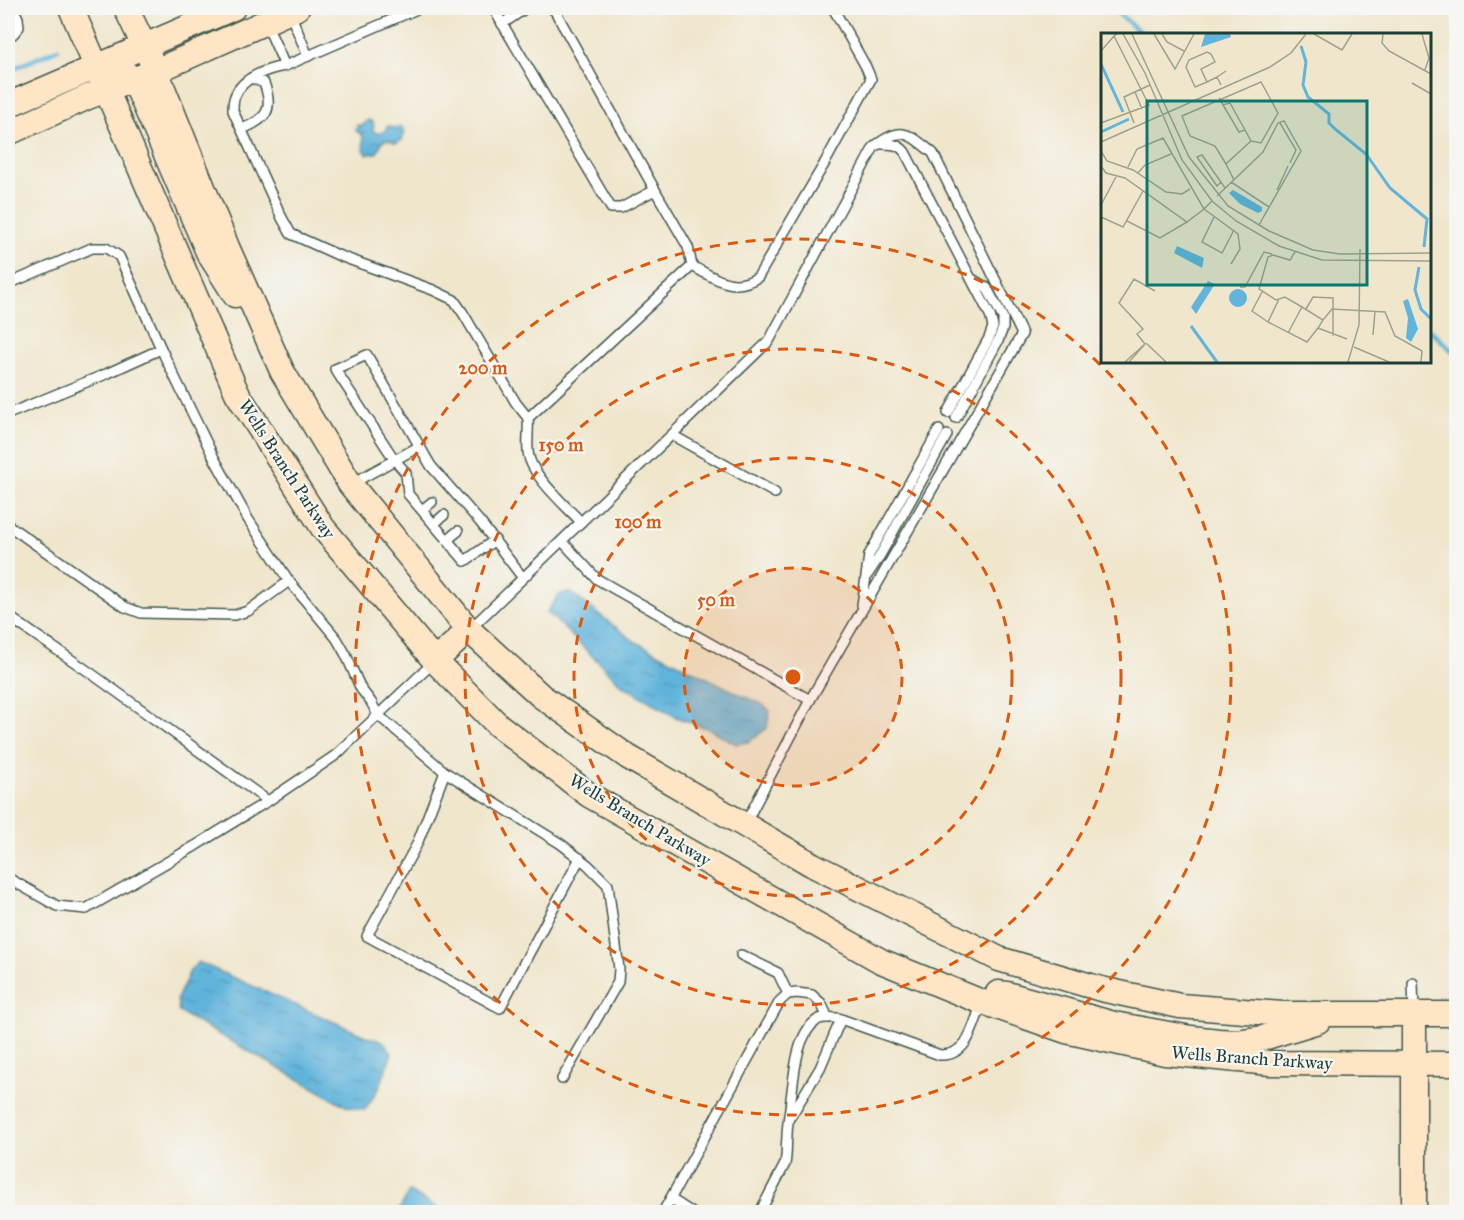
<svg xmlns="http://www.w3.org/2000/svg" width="1464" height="1220" font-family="'IM FELL Great Primer',serif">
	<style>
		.water { fill: url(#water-ripples); stroke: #407888; stroke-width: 1.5 }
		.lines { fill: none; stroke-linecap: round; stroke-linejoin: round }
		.stream { stroke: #61b4dc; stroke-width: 4.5 }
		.lane-casing { stroke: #3e564b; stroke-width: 12 }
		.secondary-casing { stroke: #3e564b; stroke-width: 27 }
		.lane { stroke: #fff; stroke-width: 9 }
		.secondary { stroke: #fde5c5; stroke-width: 24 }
		.ring { fill: none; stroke: #de580e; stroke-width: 3; stroke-dasharray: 10 8 }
		.labels { text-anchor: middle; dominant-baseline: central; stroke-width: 4.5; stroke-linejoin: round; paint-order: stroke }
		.street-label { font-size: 18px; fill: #1f3d34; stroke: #f6f6f2 }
		.inset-river { fill: none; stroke: #61b4dc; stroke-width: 3 }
		.inset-road { fill: none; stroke: #9ca28f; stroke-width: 1.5 }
		.view { fill: #0f766e; fill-opacity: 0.15; stroke: #0f766e; stroke-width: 3 }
		.inset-edge { fill: none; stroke: #1f3d34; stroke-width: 3 }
		.centre { fill: #de580e; stroke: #f6f6f2; stroke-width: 3 }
		.ring-label { font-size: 18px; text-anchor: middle; font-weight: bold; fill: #de580e; stroke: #f6f6f2; stroke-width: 4.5; stroke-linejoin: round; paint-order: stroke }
	</style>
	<defs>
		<pattern id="water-ripples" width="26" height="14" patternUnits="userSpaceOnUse" patternTransform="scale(1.5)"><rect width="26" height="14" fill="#61b4dc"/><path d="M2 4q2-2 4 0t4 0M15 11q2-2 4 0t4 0" fill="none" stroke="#4f94b3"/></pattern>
	</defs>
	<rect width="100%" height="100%" fill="#f6f6f2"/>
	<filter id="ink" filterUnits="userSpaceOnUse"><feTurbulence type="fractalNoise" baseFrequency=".0167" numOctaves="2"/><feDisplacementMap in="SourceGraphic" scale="12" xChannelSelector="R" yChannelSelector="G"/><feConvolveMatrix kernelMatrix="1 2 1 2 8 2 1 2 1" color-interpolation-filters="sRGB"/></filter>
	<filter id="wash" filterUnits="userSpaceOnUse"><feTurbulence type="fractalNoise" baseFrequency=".008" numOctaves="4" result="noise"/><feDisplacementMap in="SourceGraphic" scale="24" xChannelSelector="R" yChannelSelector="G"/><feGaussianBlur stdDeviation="1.35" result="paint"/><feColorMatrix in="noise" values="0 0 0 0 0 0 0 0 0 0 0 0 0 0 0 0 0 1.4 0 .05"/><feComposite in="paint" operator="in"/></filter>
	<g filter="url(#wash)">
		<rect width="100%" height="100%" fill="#f0e6cc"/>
		<g class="water">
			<path d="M368 120 373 122 374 127 372 130C379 136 384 133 388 126L394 128 401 126 405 132 402 140 396 143C381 136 383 141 377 153L367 154C358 145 370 137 356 131L357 125 362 126Z"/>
			<path d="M570 592 634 641 737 693 762 704 770 711 767 728 749 742 736 744 709 729 676 717 622 685 547 612 559 595Z"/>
			<path d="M198 962 368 1037 383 1041 392 1053 379 1088 365 1110 346 1106 179 1012 177 999 190 971Z"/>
			<path d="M409 1192 445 1212H398Z"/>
		</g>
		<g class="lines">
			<g class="stream">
				<path d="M1112 8 1142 34"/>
				<path d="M8 71 58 49"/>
				<path d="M1430 330 1456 354"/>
			</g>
		</g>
	</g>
	<g filter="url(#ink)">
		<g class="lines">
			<g class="lane-casing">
				<g id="lane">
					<path d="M419 8 285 66C268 69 242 77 235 96 233 100 233 106 233 111L282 218 291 234 340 256 433 290 454 300 463 313 516 403 528 418"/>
					<path d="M493 8 611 208H621L655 190 688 247 692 266"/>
					<path d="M551 8 555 11 655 190"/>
					<path d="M289 11 308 56"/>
					<path d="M266 23 285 66"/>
					<path d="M502 24 526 8"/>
					<path d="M8 36 13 34 19 27 18 18 13 8"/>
					<path d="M242 129C267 119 274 110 264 83L251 78"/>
					<path d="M878 144C889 144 898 143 905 152L990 315 993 327 989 338 948 413"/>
					<path d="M8 284 92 248H106L119 256 164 355 214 458 248 519 289 581 337 639 346 655 361 689 371 702 378 715 336 755 268 801 92 674 8 616"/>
					<path d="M8 414 106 374 161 349"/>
					<path d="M956 418 998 341 1003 328V318L987 288 972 279"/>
					<path d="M672 435 775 493"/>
					<path d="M351 484 420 446"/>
					<path d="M422 510 432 502"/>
					<path d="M581 522C566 506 529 474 528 451 527 440 529 430 528 418L692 266C715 278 733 293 758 277L823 166 871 79 866 67 833 8"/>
					<path d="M434 524 444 515"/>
					<path d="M8 525 125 607 141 613 235 615 248 611 289 581"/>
					<path d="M447 540 458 531"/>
					<path d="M495 540 465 561 408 494 406 473 394 459 335 369 367 355 431 466 480 522 523 578"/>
					<path d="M562 541 597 579 810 700"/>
					<path d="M868 574 878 559 947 435"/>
					<path d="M862 605 869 555 939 430"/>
					<path d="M469 630 769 341 874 147C902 124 909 134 933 153L1022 334 810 700 745 824"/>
					<path d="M435 661 378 715 445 772 561 844 588 865 608 885 619 969 618 982 562 1079"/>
					<path d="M445 772 417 844 367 936 500 1008 580 858"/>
					<path d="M8 878 57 906 86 909 195 846 268 801"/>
					<path d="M741 955 778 973 788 994"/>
					<path d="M1413 983 1414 1014"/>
					<path d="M791 1116 820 1068 841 1019"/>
					<path d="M671 1199 691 1212"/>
					<path d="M663 1212 780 1001 788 994 797 993 812 995 821 1003 828 1018"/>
					<path d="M760 1212 785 1164C787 1154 786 1146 787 1136 787 1124 790 1111 791 1099 794 1077 796 1035 816 1021 822 1016 830 1018 838 1018L940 1055C969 1056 973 1025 982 1003"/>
				</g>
			</g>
			<g class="secondary-casing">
				<g id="secondary">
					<path d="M71 8 237 393 323 528 435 661 498 725 589 795 881 961 977 1000 1066 1031 1165 1053 1270 1063 1456 1064"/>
					<path d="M126 8 156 71 227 247 282 371 350 484 469 630 541 696 628 757 813 865 999 959 1101 989 1180 1006 1283 1014H1456"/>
					<path d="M97 68C113 68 122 68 134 80L208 252 235 295"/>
					<path d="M8 105 233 8"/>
					<path d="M8 133 88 97 156 71 297 8"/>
					<path d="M435 661 469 630"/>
					<path d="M998 993 1007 994 1114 1024 1191 1038 1219 1041 1236 1042 1263 1038 1318 1021"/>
					<path d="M1414 1212V1014"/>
				</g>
			</g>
			<use href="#lane" class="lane"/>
			<use href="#secondary" class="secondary"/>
		</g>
	</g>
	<circle cx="793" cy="677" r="109" fill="#de580e" fill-opacity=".12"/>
	<g class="ring">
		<circle cx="793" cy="677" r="109"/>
		<circle cx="793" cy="677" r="219"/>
		<circle cx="793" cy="677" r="328"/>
		<circle cx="793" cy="677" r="438"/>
	</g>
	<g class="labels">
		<g class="street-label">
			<text transform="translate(287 469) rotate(57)">Wells Branch Parkway</text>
			<text transform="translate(640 820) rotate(31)">Wells Branch Parkway</text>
			<text transform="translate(1252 1058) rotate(4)">Wells Branch Parkway</text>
		</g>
	</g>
	<g transform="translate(1101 33)">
		<rect width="330" height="330" fill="#f0e6cc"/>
		<path d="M104 1H129L130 4 100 14ZM132 157 161 174V178L157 180 139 171 128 160ZM76 213 103 225 101 235 73 220ZM107 248 114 251 95 281 90 274ZM128 265a9 9 0 1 1 18 0a9 9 0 1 1-18 0ZM307 266 317 296 310 309 305 305 307 285 302 268Z" fill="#61b4dc"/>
		<path class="inset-river" d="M200 13 205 29 202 52 207 64 228 81V90L234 96 265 121 289 155 326 186 323 214M0 31 22 79M0 99 28 86M318 234 314 257 320 276 330 286M90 293 116 329"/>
		<path class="inset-road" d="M22 1 44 40 81 127 111 168 135 188 178 213 221 227 330 228M31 1 88 124 127 173 168 198 212 217 239 221 330 220M53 1 74 36 93 1M61 1 66 9 83 18M213 1 241 17 251 1M282 1 281 10 288 18 330 41M321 1 328 25 324 37M0 18 13 3M106 49 100 36 114 29 110 21 106 19 88 27 85 34 94 54 106 49 116 44M311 50 330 61M120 52 116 44 125 38M34 59 41 76M118 65 138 99 144 97 150 108M121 72 129 70 144 97M0 90 48 72 13 3 16 1M33 90 23 64 49 52M179 90 195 117 189 130M0 109 169 34 190 20 205 1M0 118 6 128 32 137 65 159 81 161 89 156M125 131 114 113 89 103 81 83 160 49 177 80 160 110 150 108 125 131 133 147M0 133 5 140 24 145 86 189 103 176 62 105 36 116 27 134M37 140 44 132 70 121M120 149 116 153 96 124 101 122 124 155M130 149 168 174M176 157 187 133M116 163 162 119 177 90 183 88 200 118 158 192M111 168 103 176 137 201 139 216 130 231M0 172 16 142M0 184 22 194 42 158M113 184 101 209 121 220 133 197M26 188 59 205 86 189M172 222 167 224 158 256 175 267 184 264 201 274 222 287 217 295 246 306M172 222 189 227 194 219M139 254H144L163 219 171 221M161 259 151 278 167 289 178 266M205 276 212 264 232 265V303M222 287 231 276 284 279 294 303 321 318 320 329M167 289 206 309 217 295M187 300 201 274M272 302 274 278M45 310 65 329M44 311 36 301 42 296 18 270 33 246 54 258M253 314 288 329M24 329 44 311 28 329M247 329 258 292 259 216"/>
		<path class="view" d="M46 68H266V252H46Z"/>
		<rect width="330" height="330" class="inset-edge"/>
	</g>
	<circle cx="793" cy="677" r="9" class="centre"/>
	<g class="ring-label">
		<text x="483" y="374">200 m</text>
		<text x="561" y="451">150 m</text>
		<text x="638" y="528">100 m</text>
		<text x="716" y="606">50 m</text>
	</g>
	<rect width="1464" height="1220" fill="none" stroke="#f6f6f2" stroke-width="30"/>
</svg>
